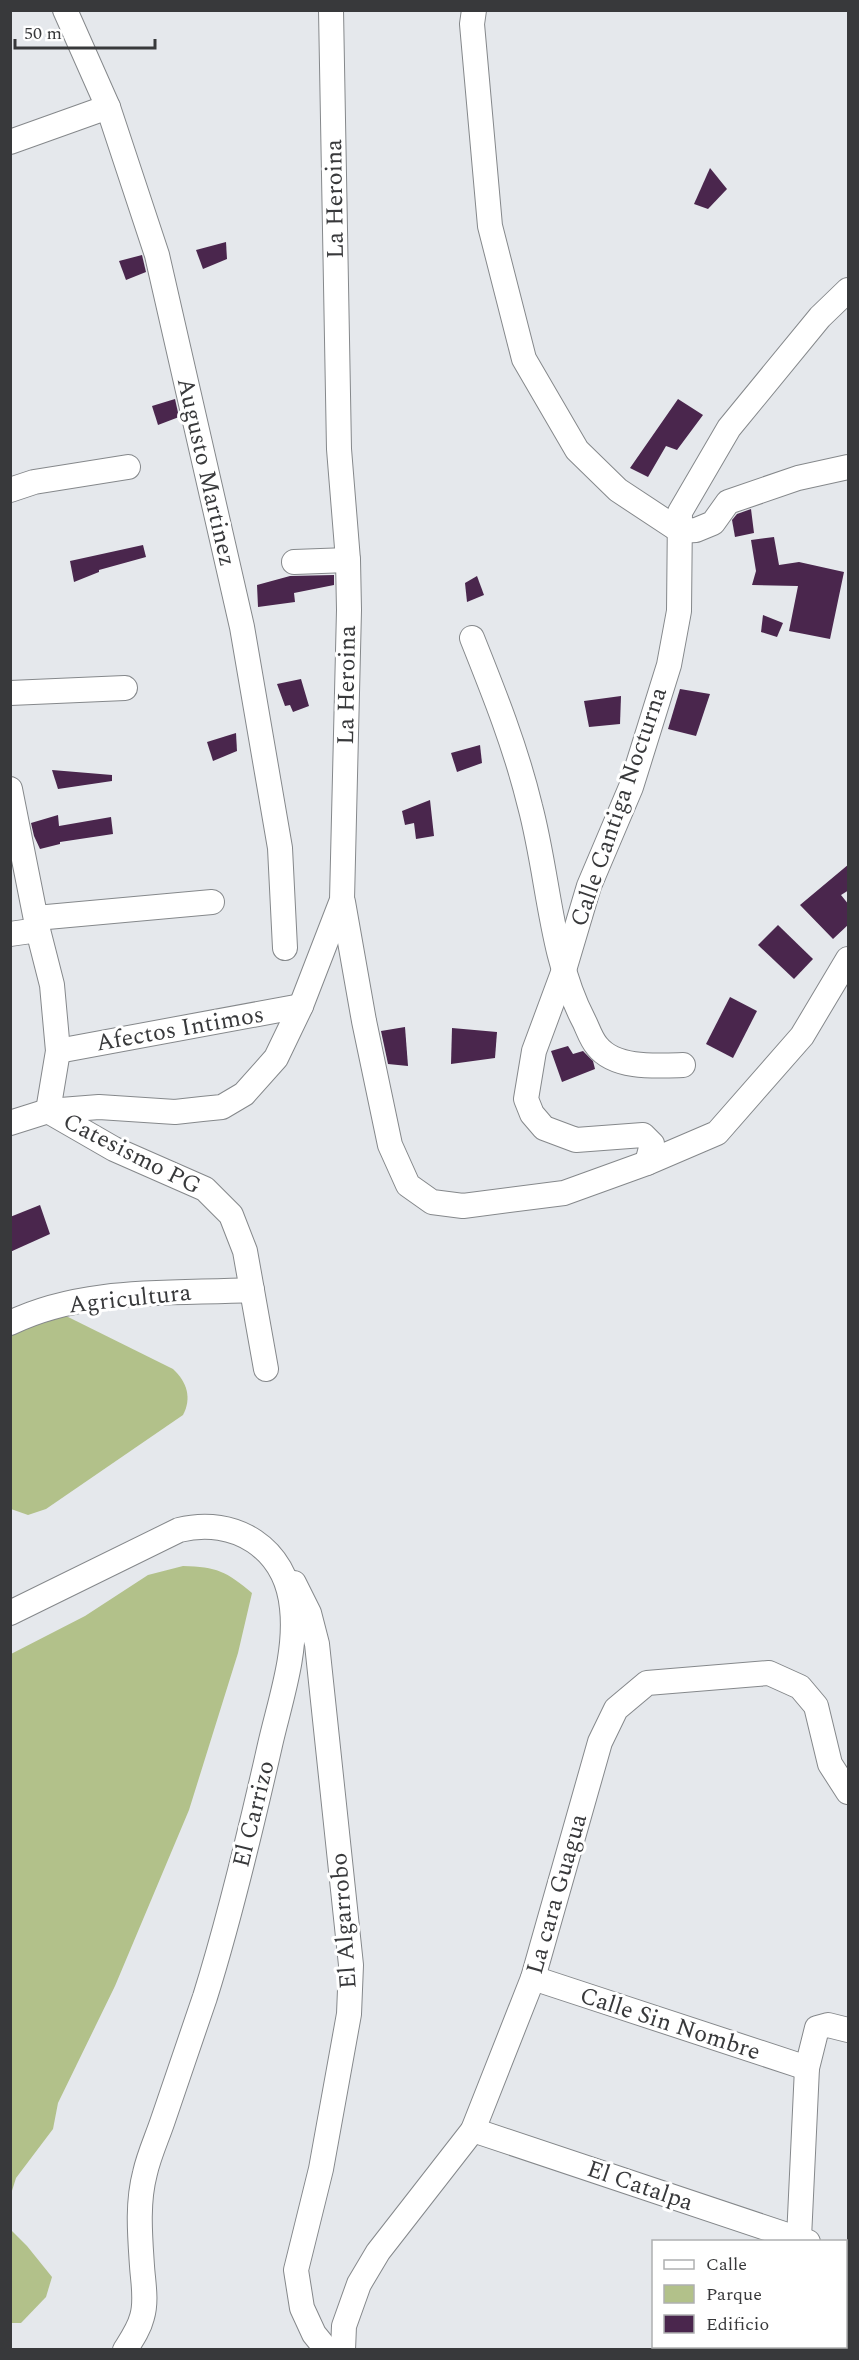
<svg xmlns="http://www.w3.org/2000/svg" width="859" height="2360" font-family="Spectral,serif">
	<style>
		.green { fill: #b2c18a }
		.building { fill: #4a264d }
		.lines { fill: none; stroke-linecap: round; stroke-linejoin: round }
		.minor-casing { stroke: #85888b; stroke-width: 26 }
		.minor { stroke: #fff; stroke-width: 24 }
		.labels { text-anchor: middle; dominant-baseline: central; stroke-width: 6; stroke-linejoin: round; paint-order: stroke }
		.street-label { font-size: 24px; fill: #38393b; stroke: #fff }
	</style>
	<rect width="100%" height="100%" fill="#e5e8ec"/>
	<g class="green">
		<path d="M58 1312 173 1369C187 1382 192 1398 183 1415L46 1509 28 1515 11 1509 10 1335Z"/>
		<path d="M183 1566C217 1567 226 1571 252 1593L238 1653 189 1810 115 1986 58 2103 53 2129 16 2178 11 2194V1654L85 1616 148 1575Z"/>
		<path d="M11 2230 27 2246 52 2277 46 2297 21 2323H11Z"/>
	</g>
	<g class="building">
		<path d="M710 168 727 189 708 209 694 204Z"/>
		<path d="M226 242 227 259 203 269 196 250Z"/>
		<path d="M142 255 146 272 126 280 119 261Z"/>
		<path d="M175 399 179 417 158 425 152 406Z"/>
		<path d="M678 399 703 415 677 450 666 446 648 477 630 468Z"/>
		<path d="M751 509 754 533 735 537 732 520 737 514Z"/>
		<path d="M774 537 779 565 799 562 844 572 830 639 789 631 798 586 752 585 756 571 751 540Z"/>
		<path d="M143 545 146 557 99 570V572L74 582 70 561Z"/>
		<path d="M334 575V585L294 593 295 602 258 607 257 585 290 576Z"/>
		<path d="M477 576 484 595 467 602 465 583Z"/>
		<path d="M763 615 783 623 777 637 761 632Z"/>
		<path d="M301 679 309 706 293 712 290 705 285 706 277 684Z"/>
		<path d="M680 689 710 694 696 736 668 729Z"/>
		<path d="M621 696 620 724 589 727 584 701Z"/>
		<path d="M236 733 237 751 213 761 207 742Z"/>
		<path d="M480 745 482 763 457 772 451 753Z"/>
		<path d="M52 770 112 775V781L58 789Z"/>
		<path d="M430 800 434 836 416 839 414 823 405 825 402 811Z"/>
		<path d="M58 815 59 826 111 817 113 834 60 842V844L40 849 34 836 31 823Z"/>
		<path d="M849 864V890L841 895 849 905V924L833 939 800 905Z"/>
		<path d="M778 925 813 959 794 979 758 945Z"/>
		<path d="M730 997 757 1011 733 1058 706 1044Z"/>
		<path d="M405 1027 408 1066 388 1064 381 1031Z"/>
		<path d="M452 1028 497 1032 495 1058 451 1064Z"/>
		<path d="M568 1046 573 1054 583 1051 593 1061 595 1069 562 1082 551 1051Z"/>
		<path d="M40 1205 50 1234 10 1252V1217Z"/>
	</g>
	<g class="lines">
		<g class="minor-casing">
			<g id="minor">
				<path d="M65 10 108 107 157 255 242 627 280 848 285 948"/>
				<path d="M474 10 472 24 490 226 524 359 577 450 618 490 680 531 696 530 713 523 728 502 798 478 848 467"/>
				<path d="M10 142 108 107"/>
				<path d="M10 490 34 482 128 467"/>
				<path d="M294 562 348 560"/>
				<path d="M472 638C494 693 516 748 530 806 549 877 550 956 584 1021 588 1029 591 1039 597 1046 615 1069 656 1066 683 1065"/>
				<path d="M10 693 125 688"/>
				<path d="M10 789 38 930 52 985 58 1051 48 1111 114 1149 205 1189 231 1215 245 1251 266 1369"/>
				<path d="M343 902 364 1021 390 1145 408 1185 432 1202 463 1206 564 1193 647 1163 717 1133 802 1036 848 959"/>
				<path d="M36 918 212 902"/>
				<path d="M10 934 38 930"/>
				<path d="M58 1051 301 1006"/>
				<path d="M10 1123 48 1111 99 1107 175 1112 202 1109 222 1107 244 1094 276 1058 301 1006 342 900 349 610 348 560 339 449 331 10"/>
				<path d="M647 1163 652 1144 643 1135 576 1140 544 1128 532 1114 526 1099 534 1051 564 970 589 886 631 787 669 665 679 611 680 512 729 428 820 317 848 290"/>
				<path d="M10 1323C84 1287 172 1294 252 1290"/>
				<path d="M294 1583 309 1613 317 1644 351 1965 349 2014 321 2169 296 2270 302 2308 314 2334 327 2350"/>
				<path d="M10 1613 179 1530C235 1516 286 1548 292 1608 297 1653 280 1701 270 1745 251 1829 231 1914 205 1997 191 2038 177 2079 163 2120 157 2138 149 2155 145 2173 137 2203 140 2236 142 2266 143 2282 147 2301 142 2317 139 2329 132 2339 125 2350"/>
				<path d="M533 1978 807 2068"/>
				<path d="M473 2130 808 2242"/>
				<path d="M799 2238 807 2068 817 2028 828 2025 848 2030"/>
				<path d="M846 2256 848 2257"/>
				<path d="M343 2350 344 2326 359 2284 378 2252 473 2130 533 1978 600 1742 616 1709 647 1683 769 1673 800 1687 816 1706 830 1764 848 1792"/>
			</g>
		</g>
		<use href="#minor" class="minor"/>
	</g>
	<g class="labels">
		<g class="street-label">
			<text transform="translate(335 199) rotate(-91)">La Heroina</text>
			<text transform="translate(206 472) rotate(77)">Augusto Martinez</text>
			<text transform="translate(347 685) rotate(-89)">La Heroina</text>
			<text transform="translate(619 807) rotate(-71)">Calle Cantiga Nocturna</text>
			<text transform="translate(180 1029) rotate(-10)">Afectos Intimos</text>
			<text transform="translate(132 1154) rotate(27)">Catesismo PG</text>
			<text transform="translate(130 1299) rotate(-6)">Agricultura</text>
			<text transform="translate(254 1814) rotate(-76)">El Carrizo</text>
			<text transform="translate(557 1894) rotate(-74)">La cara Guagua</text>
			<text transform="translate(344 1921) rotate(-94)">El Algarrobo</text>
			<text transform="translate(670 2024) rotate(18)">Calle Sin Nombre</text>
			<text transform="translate(640 2186) rotate(19)">El Catalpa</text>
		</g>
	</g>
	<rect width="859" height="2360" fill="none" stroke="#38393b" stroke-width="24"/>
	<rect x="652" y="2240" width="195" height="108" fill="#ffffff" stroke="#afb0b1" stroke-width="1.5"/>
	<rect x="664" y="2260" width="30" height="9" fill="#ffffff" stroke="#afb0b1" stroke-width="1.5"/>
	<text x="706" y="2270" font-size="18" fill="#38393b">Calle</text>
	<rect x="664" y="2285" width="30" height="18" fill="#b2c18a" stroke="#afb0b1" stroke-width="1.5"/>
	<text x="706" y="2300" font-size="18" fill="#38393b">Parque</text>
	<rect x="664" y="2315" width="30" height="18" fill="#4a264d" stroke="#afb0b1" stroke-width="1.5"/>
	<text x="706" y="2330" font-size="18" fill="#38393b">Edificio</text>
	<path d="M15 39v9h140v-9" fill="none" stroke="#38393b" stroke-width="3"/>
	<text x="24" y="39" font-size="18" fill="#38393b" stroke="#ffffff" stroke-width="4.5" paint-order="stroke">50 m</text>
</svg>
